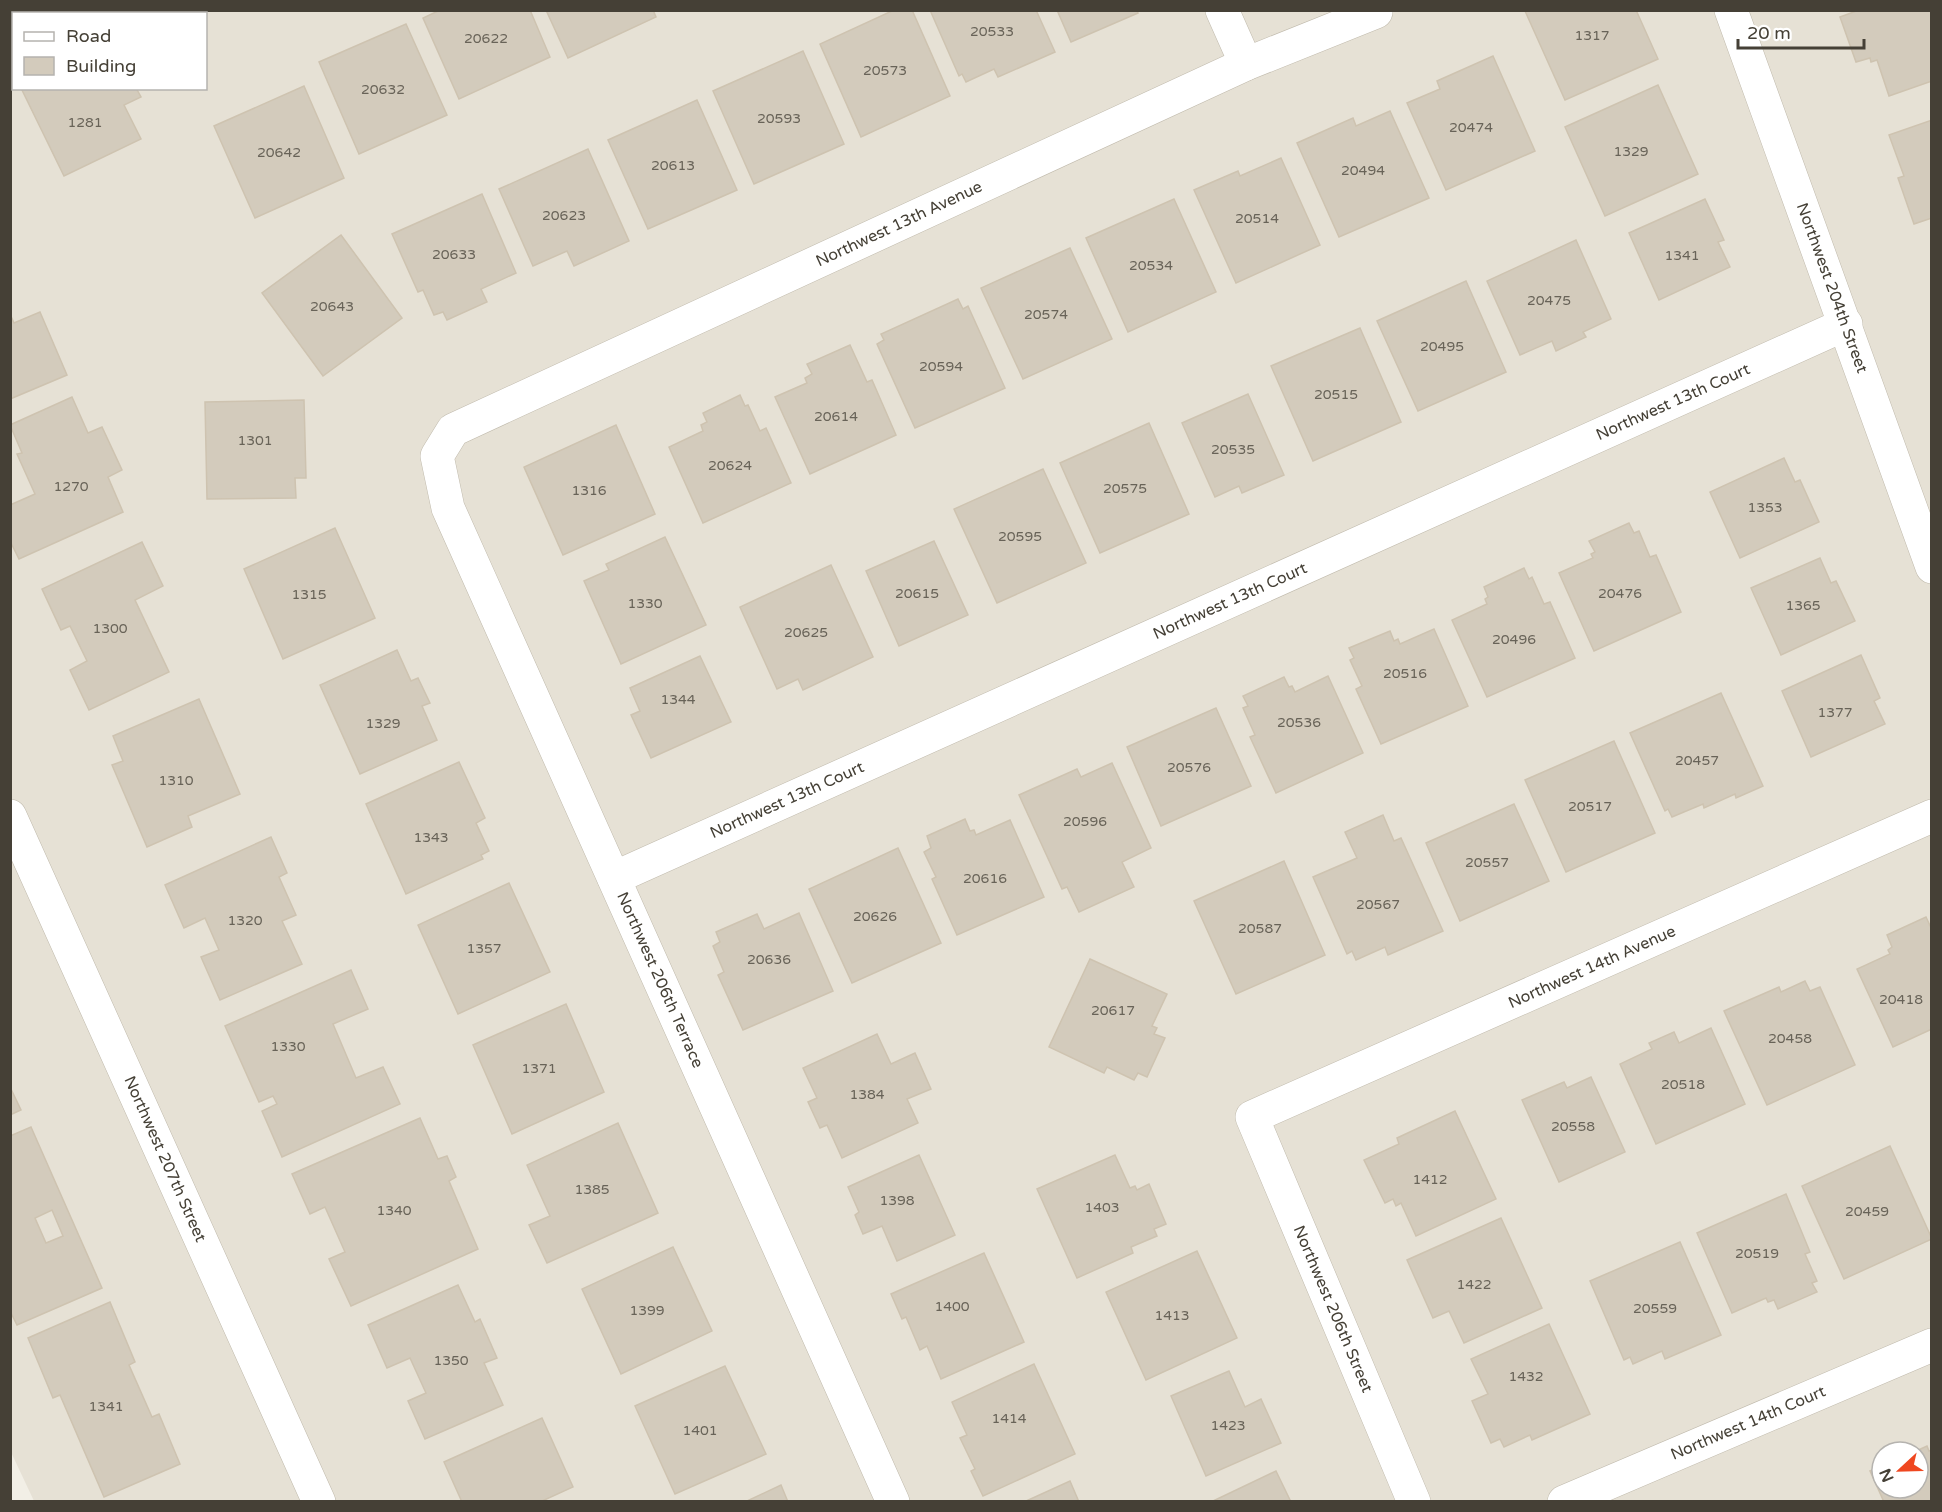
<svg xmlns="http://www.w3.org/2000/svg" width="1942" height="1512" font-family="'Varela Round',sans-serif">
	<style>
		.residential { fill: #e6e1d5; fill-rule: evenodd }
		.building { fill: #d3cbbc; stroke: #cec3b0; stroke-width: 1.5; fill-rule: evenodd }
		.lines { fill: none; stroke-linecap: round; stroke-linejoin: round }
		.minor-casing { stroke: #c0baac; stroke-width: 34 }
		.minor { stroke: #fff; stroke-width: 33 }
		.labels { text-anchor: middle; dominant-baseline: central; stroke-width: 6; stroke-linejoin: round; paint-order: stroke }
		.number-label { font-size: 14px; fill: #686358 }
		.street-label { font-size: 16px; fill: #454036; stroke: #fff }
	</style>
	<rect width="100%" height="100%" fill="#f2efe6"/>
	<path class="residential" d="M10 11H1931V1501H34L10 1450ZM14 14H206V88H14ZM1882 1452H1918V1488H1882Z"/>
	<g class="building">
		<path d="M10 10H79L73 14H14V36L10 29Z"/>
		<path d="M440 10H530L550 57 459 99 423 18Z"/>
		<path d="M546 10H653L656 17 568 58Z"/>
		<path d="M894 10H912L950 96 861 137 820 44Z"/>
		<path d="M930 10H1036L1055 52 998 77 994 69 966 82 962 74 959 76Z"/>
		<path d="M1057 10H1137L1138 13 1071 42Z"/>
		<path d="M1636 10 1658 59 1565 100 1525 11Z"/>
		<path d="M1859 10H1932V81L1889 96 1877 60 1871 62 1870 58 1856 62 1840 17Z"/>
		<path d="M406 24 447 115 359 154 319 62Z"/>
		<path d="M803 51 844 144 754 184 713 91Z"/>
		<path d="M1493 56 1535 151 1446 190 1407 103 1440 89 1437 81Z"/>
		<path d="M1658 85 1698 174 1605 216 1565 127Z"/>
		<path d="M304 86 344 178 255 218 214 126Z"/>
		<path d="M21 88H136L141 97 124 105 141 139 64 176Z"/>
		<path d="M697 100 737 190 648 229 608 140Z"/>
		<path d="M1390 111 1429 198 1339 237 1297 143 1353 118 1356 126Z"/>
		<path d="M1932 120V218L1914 224 1898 178 1904 176 1889 135Z"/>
		<path d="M588 149 629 241 574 266 567 251 533 266 499 189Z"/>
		<path d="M1281 158 1320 245 1236 283 1194 190 1238 171 1240 176Z"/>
		<path d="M482 194 516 273 481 289 487 302 447 320 443 312 434 315 423 290 418 292 392 234Z"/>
		<path d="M1174 199 1216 292 1128 332 1086 238Z"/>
		<path d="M1705 199 1724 240 1718 242 1730 267 1659 300 1629 233Z"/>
		<path d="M341 235 402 318 323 376 262 293Z"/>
		<path d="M1576 240 1611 319 1583 332 1586 337 1556 351 1552 341 1520 355 1487 281Z"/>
		<path d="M1070 248 1112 339 1023 379 981 288Z"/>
		<path d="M1466 281 1506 372 1418 411 1377 321Z"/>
		<path d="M958 299 963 309 968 306 1005 388 915 428 877 344 884 340 881 334Z"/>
		<path d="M40 312 67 375 10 399V314L14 323Z"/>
		<path d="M1360 328 1401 422 1313 461 1271 366Z"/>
		<path d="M850 345 867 382 872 380 896 435 810 474 775 397 807 383 805 378 812 374 807 364Z"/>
		<path d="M1248 394 1284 475 1242 493 1239 486 1215 497 1182 423Z"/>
		<path d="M740 395 745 406 748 405 760 431 766 428 791 483 703 523 669 447 703 431 701 425 707 422 703 413Z"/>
		<path d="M72 397 88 433 102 427 122 470 108 477 123 512 19 559 10 541V505L35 494 17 454 22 453 10 425Z"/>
		<path d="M304 400 306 478H295L296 498 207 499 205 402Z"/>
		<path d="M1149 423 1189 514 1100 553 1060 463Z"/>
		<path d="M616 425 655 514 563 555 524 467Z"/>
		<path d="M1784 458 1795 482 1800 480 1819 522 1740 558 1710 492Z"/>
		<path d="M1043 469 1086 563 997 603 954 509Z"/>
		<path d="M1629 523 1634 533 1639 531 1650 557 1656 555 1681 612 1594 651 1559 573 1593 558 1591 554 1595 552 1589 541Z"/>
		<path d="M335 528 375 618 283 659 244 569Z"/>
		<path d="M665 537 706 625 621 664 584 581 609 570 606 564Z"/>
		<path d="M934 541 968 615 899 646 866 571Z"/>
		<path d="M142 542 163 586 135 600 169 672 89 710 70 670 87 661 70 626 61 630 42 589Z"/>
		<path d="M1820 558 1831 583 1836 581 1855 621 1781 655 1751 588Z"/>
		<path d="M831 565 873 657 803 690 798 679 777 689 740 607Z"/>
		<path d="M1524 568 1529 579 1532 577 1544 604 1550 602 1575 658 1487 697 1452 620 1487 604 1485 599 1488 597 1484 587Z"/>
		<path d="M1434 629 1468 706 1381 744 1356 689 1362 686 1350 660 1354 658 1349 648 1390 631 1394 641 1398 639 1400 644Z"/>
		<path d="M397 650 411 681 418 678 430 703 422 706 437 740 360 774 320 685Z"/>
		<path d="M1861 655 1880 698 1874 701 1885 724 1811 757 1782 691Z"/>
		<path d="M700 656 731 722 651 758 631 715 640 711 630 688Z"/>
		<path d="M1328 676 1363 753 1276 793 1250 737 1255 735 1243 708 1248 706 1243 696 1284 677 1289 687 1292 686 1295 692Z"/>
		<path d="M1721 693 1763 786 1736 798 1735 794 1704 808 1703 804 1672 817 1668 809 1665 811 1630 733Z"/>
		<path d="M199 699 240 794 188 816 192 827 147 847 112 765 123 761 113 736Z"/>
		<path d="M1216 708 1251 786 1161 826 1127 747Z"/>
		<path d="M1614 741 1655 833 1566 872 1525 780Z"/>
		<path d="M459 762 485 818 476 823 489 851 481 855 483 859 406 894 366 804Z"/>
		<path d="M1112 763 1151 848 1122 862 1134 887 1079 912 1067 887 1062 889 1019 795 1077 769 1081 777Z"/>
		<path d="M1514 804 1549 881 1460 921 1426 843Z"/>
		<path d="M1383 815 1394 841 1401 838 1443 931 1388 955 1385 947 1356 960 1352 951 1347 954 1313 877 1357 858 1345 832Z"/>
		<path d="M965 819 970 831 974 830 976 835 1010 820 1044 897 957 935 932 879 936 877 924 852 931 848 927 836Z"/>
		<path d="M271 837 287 873 279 877 296 915 282 921 302 964 220 1000 201 957 219 950 205 918 184 928 165 885Z"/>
		<path d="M898 848 941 943 852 983 809 889Z"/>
		<path d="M1284 861 1325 955 1236 994 1194 901Z"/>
		<path d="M509 883 550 972 458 1014 418 925Z"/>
		<path d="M799 913 833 991 743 1030 718 975 724 972 713 946 720 942 716 932 757 914 764 929Z"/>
		<path d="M1926 917 1932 930V1029L1893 1047 1857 969 1890 954 1888 950 1892 947 1887 935Z"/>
		<path d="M1090 959 1167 994 1152 1026 1157 1028 1154 1034 1165 1038 1147 1077 1138 1073 1134 1080 1107 1067 1104 1073 1049 1047Z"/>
		<path d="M351 970 368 1009 333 1024 356 1078 383 1067 400 1104 282 1157 262 1111 277 1104 273 1096 259 1102 225 1026Z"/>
		<path d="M1805 981 1810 991 1820 987 1855 1065 1767 1105 1724 1011 1779 987 1781 992Z"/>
		<path d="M566 1004 604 1092 512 1134 473 1045Z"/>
		<path d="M1711 1028 1745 1104 1656 1144 1620 1064 1652 1049 1649 1043 1674 1032 1679 1043Z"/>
		<path d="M877 1034 891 1064 915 1053 931 1089 907 1099 918 1123 842 1158 827 1125 820 1128 808 1102 817 1098 803 1068Z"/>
		<path d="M1591 1077 1625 1152 1559 1182 1522 1100 1564 1082 1567 1088Z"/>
		<path d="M10 1087 21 1110 10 1115Z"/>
		<path d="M1455 1111 1496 1199 1416 1236 1401 1203 1396 1206 1393 1199 1385 1203 1364 1160 1399 1144 1397 1138Z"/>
		<path d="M420 1118 438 1159 447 1156 456 1177 449 1181 478 1249 351 1306 329 1259 345 1252 325 1207 310 1214 292 1174Z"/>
		<path d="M618 1123 658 1213 547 1263 529 1225 550 1216 527 1165Z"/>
		<path d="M31 1127 102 1288 17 1325 10 1311V1136ZM52 1210 63 1236 46 1243 35 1218Z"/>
		<path d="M1890 1146 1932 1239 1844 1279 1802 1186Z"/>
		<path d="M919 1155 955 1235 897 1261 882 1226 863 1234 855 1215 859 1212 848 1187Z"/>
		<path d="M1115 1155 1130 1188 1135 1186 1137 1190 1149 1184 1166 1224 1154 1229 1157 1236 1131 1247 1133 1253 1077 1278 1037 1189Z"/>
		<path d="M1786 1194 1810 1252 1805 1254 1817 1281 1812 1283 1817 1292 1778 1309 1774 1300 1768 1302 1766 1298 1732 1313 1697 1233Z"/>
		<path d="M1501 1218 1542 1308 1464 1343 1449 1311 1433 1318 1407 1260Z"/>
		<path d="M1680 1242 1721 1335 1665 1359 1662 1351 1633 1364 1630 1357 1624 1360 1590 1281Z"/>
		<path d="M673 1247 712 1331 621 1374 582 1289Z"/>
		<path d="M1197 1251 1237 1338 1146 1380 1106 1292Z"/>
		<path d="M984 1253 1024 1342 941 1379 927 1346 920 1350 906 1317 902 1319 891 1294Z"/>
		<path d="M458 1285 475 1322 480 1319 497 1358 484 1363 503 1405 425 1439 408 1401 426 1393 410 1358 387 1368 368 1325Z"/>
		<path d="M110 1302 135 1362 129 1365 152 1417 159 1414 180 1464 104 1497 60 1395 53 1398 28 1338Z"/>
		<path d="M1549 1324 1590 1414 1532 1440 1530 1435 1504 1447 1500 1439 1491 1443 1472 1401 1488 1394 1471 1359Z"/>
		<path d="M1034 1364 1075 1454 983 1496 971 1471 975 1469 960 1438 967 1435 952 1402Z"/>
		<path d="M725 1366 766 1454 675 1494 635 1406Z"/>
		<path d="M1229 1371 1245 1407 1261 1399 1281 1443 1206 1476 1171 1396Z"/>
		<path d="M542 1418 573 1487 540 1502H462L444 1462Z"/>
		<path d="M1927 1446 1929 1451 1932 1450V1502H1884L1870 1471 1882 1466V1488H1918V1452H1914Z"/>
		<path d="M1276 1471 1291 1502H1211Z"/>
		<path d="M1070 1481 1079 1502H1024Z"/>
		<path d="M781 1485 788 1502H745Z"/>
	</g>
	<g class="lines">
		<g class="minor-casing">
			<g id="minor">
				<path d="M1222 10 1246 64"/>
				<path d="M1731 10 1932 567"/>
				<path d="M10 816 319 1502"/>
				<path d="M614 878 1846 324"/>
				<path d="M893 1502 448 508 437 456 453 430 1246 64 1376 12"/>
				<path d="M1414 1502 1252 1117 1932 816"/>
				<path d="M1564 1502 1932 1345"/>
			</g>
		</g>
		<use href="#minor" class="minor"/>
	</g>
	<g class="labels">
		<g class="number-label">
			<text x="992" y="31">20533</text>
			<text x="1592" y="35">1317</text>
			<text x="486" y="38">20622</text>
			<text x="885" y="70">20573</text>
			<text x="383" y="89">20632</text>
			<text x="779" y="118">20593</text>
			<text x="85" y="122">1281</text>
			<text x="1471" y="127">20474</text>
			<text x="1631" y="151">1329</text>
			<text x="279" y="152">20642</text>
			<text x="673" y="165">20613</text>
			<text x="1363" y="170">20494</text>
			<text x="564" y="215">20623</text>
			<text x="1257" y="218">20514</text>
			<text x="454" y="254">20633</text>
			<text x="1682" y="255">1341</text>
			<text x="1151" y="265">20534</text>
			<text x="1549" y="300">20475</text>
			<text x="332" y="306">20643</text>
			<text x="1046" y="314">20574</text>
			<text x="1442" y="346">20495</text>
			<text x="941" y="366">20594</text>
			<text x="1336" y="394">20515</text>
			<text x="836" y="416">20614</text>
			<text x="255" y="440">1301</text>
			<text x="1233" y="449">20535</text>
			<text x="730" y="465">20624</text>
			<text x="71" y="486">1270</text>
			<text x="1125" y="488">20575</text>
			<text x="589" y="490">1316</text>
			<text x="1765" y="507">1353</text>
			<text x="1020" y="536">20595</text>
			<text x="917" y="593">20615</text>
			<text x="1620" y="593">20476</text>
			<text x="309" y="594">1315</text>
			<text x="645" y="603">1330</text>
			<text x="1803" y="605">1365</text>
			<text x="110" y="628">1300</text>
			<text x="806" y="632">20625</text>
			<text x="1514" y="639">20496</text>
			<text x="1405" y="673">20516</text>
			<text x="678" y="699">1344</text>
			<text x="1835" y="712">1377</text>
			<text x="1299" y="722">20536</text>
			<text x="383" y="723">1329</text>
			<text x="1697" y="760">20457</text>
			<text x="1189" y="767">20576</text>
			<text x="176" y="780">1310</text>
			<text x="1590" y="806">20517</text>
			<text x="1085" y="821">20596</text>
			<text x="431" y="837">1343</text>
			<text x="1487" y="862">20557</text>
			<text x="985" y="878">20616</text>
			<text x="1378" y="904">20567</text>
			<text x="875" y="916">20626</text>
			<text x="245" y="920">1320</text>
			<text x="1260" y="928">20587</text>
			<text x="484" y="948">1357</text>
			<text x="769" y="959">20636</text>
			<text x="1901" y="999">20418</text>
			<text x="1113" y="1010">20617</text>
			<text x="1790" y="1038">20458</text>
			<text x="288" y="1046">1330</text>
			<text x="539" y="1068">1371</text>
			<text x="1683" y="1084">20518</text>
			<text x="867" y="1094">1384</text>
			<text x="1573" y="1126">20558</text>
			<text x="1430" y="1179">1412</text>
			<text x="592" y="1189">1385</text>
			<text x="897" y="1200">1398</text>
			<text x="1102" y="1207">1403</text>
			<text x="394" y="1210">1340</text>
			<text x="1867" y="1211">20459</text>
			<text x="1757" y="1253">20519</text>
			<text x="1474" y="1284">1422</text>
			<text x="952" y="1306">1400</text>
			<text x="1655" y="1308">20559</text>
			<text x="647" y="1310">1399</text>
			<text x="1172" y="1315">1413</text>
			<text x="451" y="1360">1350</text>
			<text x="1526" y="1376">1432</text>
			<text x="106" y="1406">1341</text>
			<text x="1009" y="1418">1414</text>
			<text x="1228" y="1425">1423</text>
			<text x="700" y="1430">1401</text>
		</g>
		<g class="street-label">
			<text transform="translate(899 224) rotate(-25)">Northwest 13th Avenue</text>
			<text transform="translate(1832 288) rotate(70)">Northwest 204th Street</text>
			<text transform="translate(1673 402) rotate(-24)">Northwest 13th Court</text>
			<text transform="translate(1230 601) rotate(-24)">Northwest 13th Court</text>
			<text transform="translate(787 800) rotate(-24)">Northwest 13th Court</text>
			<text transform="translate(1592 967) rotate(-24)">Northwest 14th Avenue</text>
			<text transform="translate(660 980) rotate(66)">Northwest 206th Terrace</text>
			<text transform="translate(165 1159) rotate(66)">Northwest 207th Street</text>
			<text transform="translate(1333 1309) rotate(67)">Northwest 206th Street</text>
			<text transform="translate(1748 1423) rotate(-23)">Northwest 14th Court</text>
		</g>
	</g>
	<rect width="1942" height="1512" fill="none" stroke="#454036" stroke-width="24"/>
	<rect x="12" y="12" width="195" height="78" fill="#ffffff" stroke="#b5b3af" stroke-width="1.5"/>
	<rect x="24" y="32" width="30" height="9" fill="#ffffff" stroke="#b5b3af" stroke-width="1.5"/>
	<text x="66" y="42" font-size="18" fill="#454036">Road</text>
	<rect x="24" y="57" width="30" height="18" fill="#d3cbbc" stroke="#b5b3af" stroke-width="1.5"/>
	<text x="66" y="72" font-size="18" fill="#454036">Building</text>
	<g transform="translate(1900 1470) rotate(248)"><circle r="28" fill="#ffffff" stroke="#b5b3af" stroke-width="1.5"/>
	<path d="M0-4.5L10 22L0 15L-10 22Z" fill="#ef4720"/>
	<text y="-9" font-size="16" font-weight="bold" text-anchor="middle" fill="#454036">N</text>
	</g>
	<path d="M1738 39v9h126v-9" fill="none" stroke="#454036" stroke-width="3"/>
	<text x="1747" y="39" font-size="18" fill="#454036" stroke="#ffffff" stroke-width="4.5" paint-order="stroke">20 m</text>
</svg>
